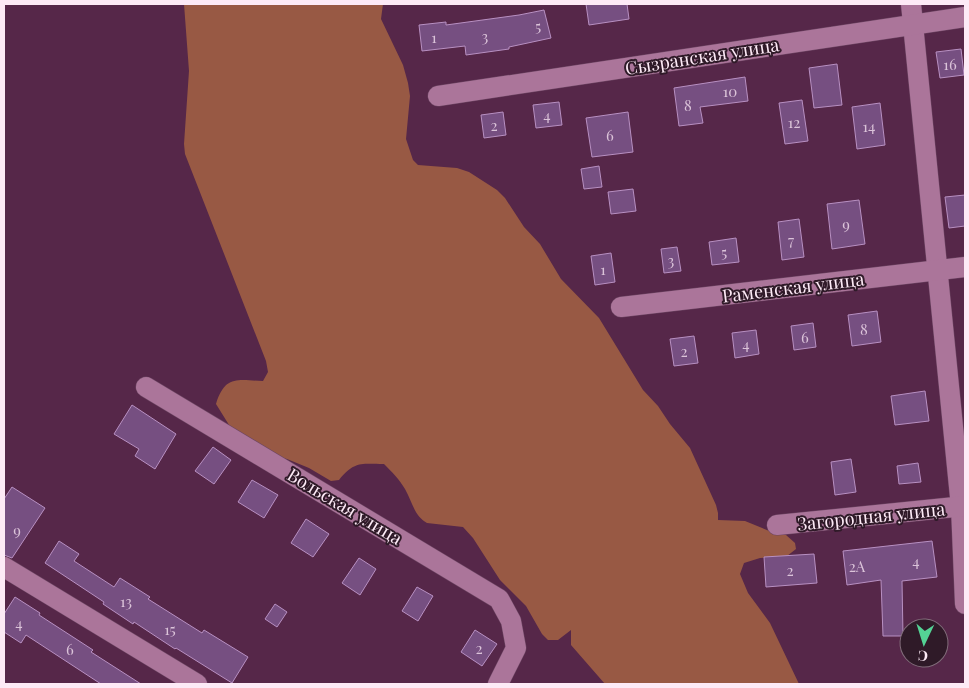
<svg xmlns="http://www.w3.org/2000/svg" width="969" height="688" font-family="'Playfair Display',serif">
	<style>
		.forest { fill: #985944 }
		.building { fill: #764f81; stroke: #b890c2 }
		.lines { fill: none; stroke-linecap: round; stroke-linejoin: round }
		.street-casing { stroke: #6d4663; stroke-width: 21 }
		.street { stroke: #ab759a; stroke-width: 20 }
		.labels { text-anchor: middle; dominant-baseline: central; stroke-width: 4; stroke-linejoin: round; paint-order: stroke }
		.number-label { font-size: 15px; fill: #dbc3d9 }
		.street-label { font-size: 18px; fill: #fdeaf6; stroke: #2f1a28 }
	</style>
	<rect width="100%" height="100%" fill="#562749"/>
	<path class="forest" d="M184 4H383L381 19 403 65 408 83 410 96 406 139 413 160 418 165 457 168 469 172 497 190 505 198 524 227 540 244 561 279 599 318 643 390 658 406 670 424 690 448 716 505 718 513V520L745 521 774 533 786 535 795 543 796 549 787 556 760 558 744 563 740 574 748 593 770 623 799 684H605L571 645V630L558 640H548L542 634 526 606 500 580 473 538 463 527 427 523C414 516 412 501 405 489 399 479 392 472 384 464 360 464 355 461 339 480L331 481 309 468 287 459 269 455 234 433 216 404C225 375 237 380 263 381L268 372 266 361 185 154 184 144 189 71Z"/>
	<g class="building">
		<path d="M586 4H627L629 19 589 25Z"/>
		<path d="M544 10 551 38 509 47V49L466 55 465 46 422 51 419 25 446 22V25L519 15Z"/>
		<path d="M961 49 964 75 940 78 936 52Z"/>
		<path d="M837 64 842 105 814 108 809 68Z"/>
		<path d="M745 77 748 101 700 107 703 123 679 126 674 88Z"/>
		<path d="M802 100 808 141 785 144 779 103Z"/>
		<path d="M559 102 562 125 536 128 533 105Z"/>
		<path d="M880 103 885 145 857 149 852 107Z"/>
		<path d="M503 112 506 135 484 138 481 115Z"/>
		<path d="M628 112 633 152 592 157 586 118Z"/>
		<path d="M599 166 602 187 584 189 581 169Z"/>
		<path d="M633 189 636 211 611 214 608 192Z"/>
		<path d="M965 195V226L949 228 945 197Z"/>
		<path d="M859 200 865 244 832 249 827 204Z"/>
		<path d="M799 219 804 257 782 260 778 222Z"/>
		<path d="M736 238 739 262 712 265 709 242Z"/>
		<path d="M677 247 681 271 664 273 661 249Z"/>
		<path d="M611 253 615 282 595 285 591 256Z"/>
		<path d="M877 311 881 342 852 346 848 315Z"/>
		<path d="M813 323 816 347 794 350 791 326Z"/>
		<path d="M756 330 759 354 735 358 732 333Z"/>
		<path d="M694 336 698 363 674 366 670 339Z"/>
		<path d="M925 391 929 421 895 425 891 396Z"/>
		<path d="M132 405 176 434 155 469 135 456 139 449 114 434Z"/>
		<path d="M213 447 231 460 214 484 195 471Z"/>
		<path d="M851 459 856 492 835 495 831 462Z"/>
		<path d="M918 463 921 482 899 484 897 466Z"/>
		<path d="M252 480 278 495 264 518 238 502Z"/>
		<path d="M12 487 45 508 12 558 4 555V499Z"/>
		<path d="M306 519 329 534 313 557 291 543Z"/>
		<path d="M59 541 79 554 74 561 114 587 120 578 150 597 148 599 202 633 204 630 248 657 232 683 176 648 175 649 134 622 133 624 103 604 104 602 45 563Z"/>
		<path d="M932 541 937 577 902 581 903 636H883L881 580 847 585 843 551Z"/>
		<path d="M814 554 817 583 766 587 764 557Z"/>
		<path d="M359 558 376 569 360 595 342 583Z"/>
		<path d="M417 587 433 596 418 621 402 611Z"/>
		<path d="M15 597 40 613 39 615 93 650 91 652 141 684H101L26 635 21 643 4 632V614Z"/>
		<path d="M275 604 287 612 277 627 265 619Z"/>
		<path d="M475 630 497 644 482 666 461 652Z"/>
	</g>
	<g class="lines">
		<g class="street-casing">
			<g id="street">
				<path d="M911 4 961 507 965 604"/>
				<path d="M438 96 965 17"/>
				<path d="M621 307 965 267"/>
				<path d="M146 387 499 599 511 621 516 648 498 684"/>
				<path d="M777 525 965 506"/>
				<path d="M4 567 197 684"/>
			</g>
		</g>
		<use href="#street" class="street"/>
	</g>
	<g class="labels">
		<g class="number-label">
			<text x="538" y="26">5</text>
			<text x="485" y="36">3</text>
			<text x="434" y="37">1</text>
			<text x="950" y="64">16</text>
			<text x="730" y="91">10</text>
			<text x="688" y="105">8</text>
			<text x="547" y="115">4</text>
			<text x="794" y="122">12</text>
			<text x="494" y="125">2</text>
			<text x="869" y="126">14</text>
			<text x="610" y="135">6</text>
			<text x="846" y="224">9</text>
			<text x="791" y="240">7</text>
			<text x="724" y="252">5</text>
			<text x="671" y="260">3</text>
			<text x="603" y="269">1</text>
			<text x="864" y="329">8</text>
			<text x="805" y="337">6</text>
			<text x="746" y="344">4</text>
			<text x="684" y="351">2</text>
			<text x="17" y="530">9</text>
			<text x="916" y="561">4</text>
			<text x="857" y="566">2А</text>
			<text x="790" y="570">2</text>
			<text x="126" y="601">13</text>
			<text x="19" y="623">4</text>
			<text x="170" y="629">15</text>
			<text x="479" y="648">2</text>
			<text x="70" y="649">6</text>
		</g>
		<g class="street-label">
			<text transform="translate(702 56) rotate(-9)">Сызранская улица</text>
			<text transform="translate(793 287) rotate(-7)">Раменская улица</text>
			<text transform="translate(345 506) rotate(31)">Вольская улица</text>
			<text transform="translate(871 516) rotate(-6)">Загородная улица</text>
		</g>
	</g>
	<rect width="969" height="688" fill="none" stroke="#fdeaf6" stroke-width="10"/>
	<g transform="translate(924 643) rotate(184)"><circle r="24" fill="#2f1a28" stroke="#816d7a"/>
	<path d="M0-4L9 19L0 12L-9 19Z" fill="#54d395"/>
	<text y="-8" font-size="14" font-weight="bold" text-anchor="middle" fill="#fdeaf6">С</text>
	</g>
</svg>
